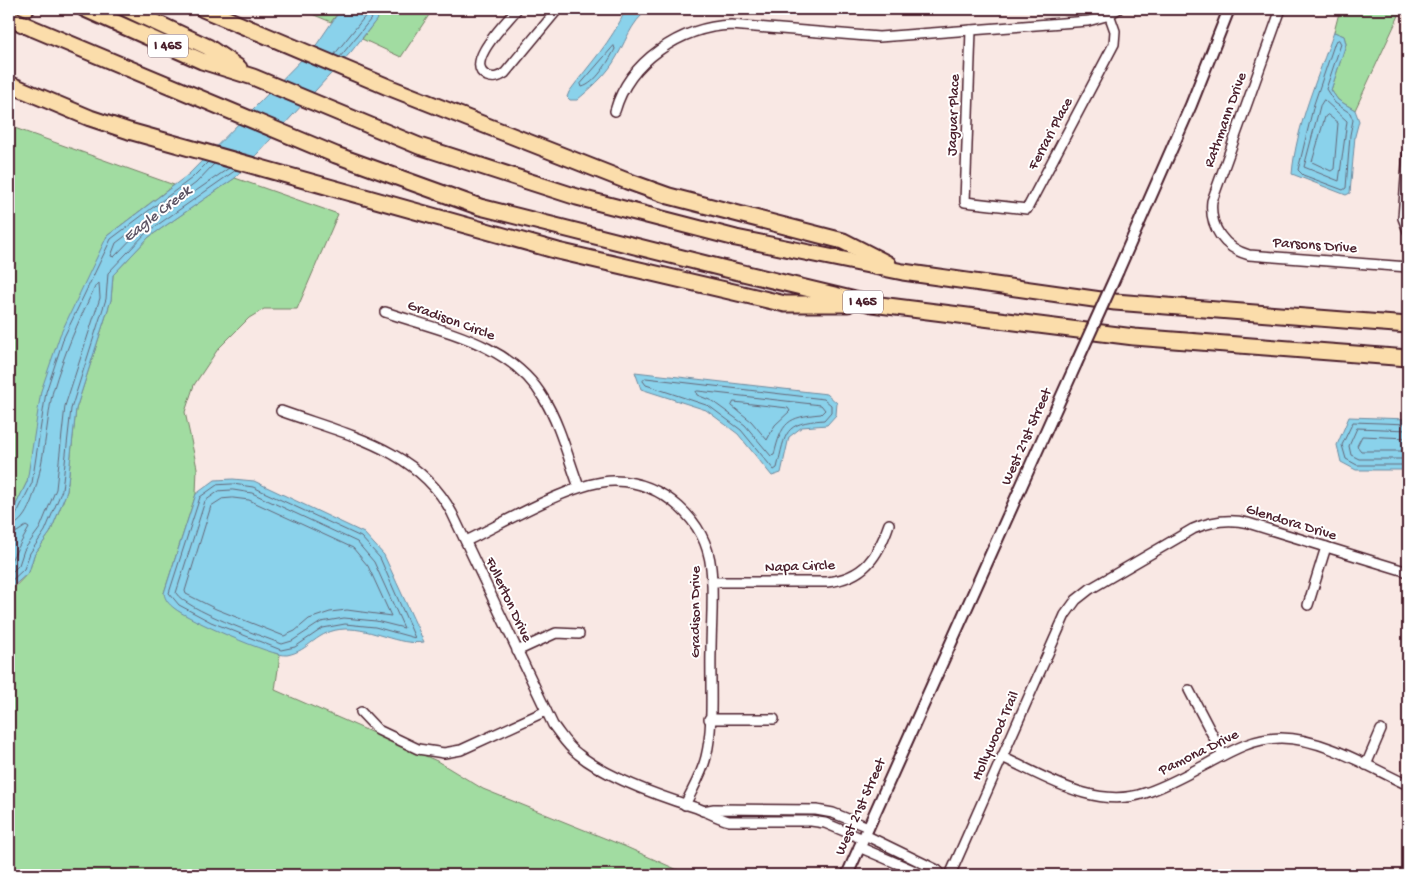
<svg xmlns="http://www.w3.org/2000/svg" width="1417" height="884" font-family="'Gochi Hand',sans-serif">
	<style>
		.green { fill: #a1dca1; stroke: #767e66 }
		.water { fill: #8ad2eb; stroke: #708a9e }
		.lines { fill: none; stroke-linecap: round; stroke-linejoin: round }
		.shore { stroke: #646778; stroke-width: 1 }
		.minor-casing { stroke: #4a1f2b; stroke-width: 12 }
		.tertiary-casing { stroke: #4a1f2b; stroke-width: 14 }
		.primary-casing { stroke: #4a1f2b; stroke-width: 16 }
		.motorway-casing { stroke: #4a1f2b; stroke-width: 19 }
		.minor { stroke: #fff; stroke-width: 9 }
		.tertiary { stroke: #fff; stroke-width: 10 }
		.primary { stroke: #fbddab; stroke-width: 12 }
		.motorway { stroke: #fbddab; stroke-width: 15 }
		.tertiary-bridge-casing { stroke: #4a1f2b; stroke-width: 14; stroke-linecap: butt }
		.motorway-bridge-casing { stroke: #4a1f2b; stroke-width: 19; stroke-linecap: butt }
		.tertiary-bridge { stroke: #fff; stroke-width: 10 }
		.motorway-bridge { stroke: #fbddab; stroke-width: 15 }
		.labels { text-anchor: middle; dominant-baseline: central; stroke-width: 4; stroke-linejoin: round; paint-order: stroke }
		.shield { fill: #fff; stroke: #80626b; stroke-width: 1 }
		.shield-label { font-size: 14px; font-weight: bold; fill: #4a1f2b }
		.street-label { font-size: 15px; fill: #4a1f2b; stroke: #fff }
		.water-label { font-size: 16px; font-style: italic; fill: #5d5565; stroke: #fff }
	</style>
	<rect width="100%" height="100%" fill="#f9e8e4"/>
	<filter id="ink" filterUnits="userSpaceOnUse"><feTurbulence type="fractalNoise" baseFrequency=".02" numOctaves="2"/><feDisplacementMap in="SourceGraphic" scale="10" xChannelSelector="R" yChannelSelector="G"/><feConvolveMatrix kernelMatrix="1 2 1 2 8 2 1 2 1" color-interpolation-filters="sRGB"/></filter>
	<g filter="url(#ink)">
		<g class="green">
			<path d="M300 9H341L331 22Z"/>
			<path d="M384 9H433L401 57 362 39Z"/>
			<path d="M1340 9H1402L1355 110 1338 100 1331 90 1346 44 1344 36 1334 32Z"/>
			<path d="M9 126 174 185 107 236 27 482 9 519Z"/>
			<path d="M235 178 338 214 297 309H264L249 318 218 349 194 385 185 412 197 468 196 494 164 593 176 609 209 626 280 655 275 690 437 761 483 789 624 846 689 875H9V593L29 572 34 555 50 533 67 491 76 409 111 300 113 275 149 237Z"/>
		</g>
		<g class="water">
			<path d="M341 9H385L351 52 235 178 149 237 113 275 111 300 76 409 67 491 50 533 34 555 29 572 9 590V519L27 482 41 391 60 335 107 236 189 174 317 44Z"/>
			<path d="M626 9H649C630 22 625 45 613 63 604 77 590 89 577 100H570L567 97 569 92C590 63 611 43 626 9Z"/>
			<path d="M1334 32 1344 36 1346 44 1331 90 1338 100 1355 110 1359 121 1355 136 1350 193 1346 195 1292 174C1296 126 1318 77 1334 32Z"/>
			<path d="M635 372 827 394 837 403 836 415 827 425 802 427 789 437 781 473 772 476 738 434 706 410 641 389Z"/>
			<path d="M1349 417 1408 419V470H1356L1341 462 1337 445Z"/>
			<path d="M233 479 254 481 364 533 384 555 424 642C397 646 373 628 345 629 316 630 310 651 287 655 273 657 187 619 174 608 169 604 165 600 164 593L196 494 215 480Z"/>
		</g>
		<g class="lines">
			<g class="shore">
				<path d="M1339 40 1341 44 1326 89 1335 103 1350 113 1353 120 1350 135 1346 188 1343 190 1303 175 1298 170 1314 104 1335 42Z"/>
				<path d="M614 46 615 49C609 61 595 84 582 87L581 84Z"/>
				<path d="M334 55 371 9"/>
				<path d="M340 57 379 9"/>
				<path d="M1324 100 1347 121 1339 181 1304 167 1320 106Z"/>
				<path d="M1328 115 1338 123 1334 169 1331 171 1312 162 1325 117Z"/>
				<path d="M214 164 196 183 116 243 111 256 114 257 141 229V226L144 227 229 168"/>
				<path d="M646 378 824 399 831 405V412L824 420C783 423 786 432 777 468L774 470 741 430 709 406 646 385 643 381Z"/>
				<path d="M698 391 821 405 825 410 821 414C787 417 782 422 774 455L771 456 745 425 712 401 697 395 696 392Z"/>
				<path d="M734 402 788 408 790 411 775 425 767 440 751 421 732 406Z"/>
				<path d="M1408 424 1353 422 1342 445 1346 459 1357 465H1408"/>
				<path d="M1408 430 1357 428 1349 446 1351 455 1359 459H1408"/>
				<path d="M1408 438 1362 436 1357 446 1361 451H1408"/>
				<path d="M233 484 253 487 361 537 380 558 415 638 375 627 345 624 323 628 295 647 281 650 211 622 179 605 169 593 200 497 217 485Z"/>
				<path d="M233 490 252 493 357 542 374 562 404 628 376 621 344 618 321 622 292 641 282 644C261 636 185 609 176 593L205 501 219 491Z"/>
				<path d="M233 498 249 500 353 548 368 566 391 616 347 610 330 612 309 619 295 631 284 636 216 609 186 594 185 591 211 506 222 499Z"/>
				<path d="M9 520 15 517 32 483 46 392 64 337 111 239 192 178 208 162"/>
				<path d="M9 526C42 524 46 415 53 391 64 354 79 319 96 285L99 283 100 298 65 406 56 489 40 528 24 550 19 565 9 575"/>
				<path d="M9 534 17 532 26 526 29 528 9 564"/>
				<path d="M9 583 24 569 30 553 45 531 62 490 71 409 106 299 108 273 146 233 236 170"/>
			</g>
			<g class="minor-casing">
				<g id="minor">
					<path d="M517 9C508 21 462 64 487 76 494 79 499 77 505 73L558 9"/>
					<path d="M1281 9 1212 201C1209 227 1224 248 1249 255L1408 267"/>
					<path d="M971 30 965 202 1027 209 1114 44 1115 31 1109 14"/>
					<path d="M615 111C629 61 681 27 731 25L879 37 1088 21 1106 16 1118 9"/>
					<path d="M1408 151 1403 218 1408 231"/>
					<path d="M385 312C441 331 512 343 544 399 560 425 568 458 579 487"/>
					<path d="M281 411C344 434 418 448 452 513L553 725C561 735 567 746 578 754 606 777 662 797 697 808 708 812 717 818 729 821H811L825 823 863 839"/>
					<path d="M466 541C504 523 575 480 615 481 663 482 706 520 711 568 714 595 711 624 711 651 710 685 714 724 706 757 702 774 692 790 685 805"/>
					<path d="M712 582H827C864 578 878 557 889 524"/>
					<path d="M1308 605 1326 547"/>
					<path d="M517 651 556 633 579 634"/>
					<path d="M1189 690 1223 755"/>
					<path d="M361 712 378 730 418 749 444 753 461 750 546 711"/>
					<path d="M709 719H774"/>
					<path d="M1002 757C1046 777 1095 810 1145 793 1167 786 1187 774 1207 764 1231 751 1253 738 1281 738 1323 738 1371 768 1408 785"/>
					<path d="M1366 765 1381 730"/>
					<path d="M703 811 714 809 816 810 833 813 868 827"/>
					<path d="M865 835 937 870 942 875"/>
					<path d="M859 847 924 875"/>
					<path d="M950 875 1065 615 1076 600 1090 589 1193 529C1211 521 1228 518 1248 523L1408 572"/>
				</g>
			</g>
			<g class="tertiary-casing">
				<g id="tertiary">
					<path d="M1118 271 1191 105 1229 9"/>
					<path d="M847 875 1076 364"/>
				</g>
			</g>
			<g class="primary-casing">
				<path id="primary" d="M9 24 28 9"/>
			</g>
			<g class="motorway-casing">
				<g id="motorway">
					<path d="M85 9 202 61 253 77 419 146 577 197 736 238 903 272 1115 302 1408 325"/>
					<path d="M127 9 208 47 239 68"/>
					<path d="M203 9 388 87 627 181 669 196 843 241 888 264"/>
					<path d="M32 28 336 155 480 207 722 268 872 304 1134 337 1408 358"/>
					<path d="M9 84 90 118 129 131 558 251 785 304H848"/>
				</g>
			</g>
			<use href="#minor" class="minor"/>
			<use href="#tertiary" class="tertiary"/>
			<use href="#primary" class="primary"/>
			<use href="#motorway" class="motorway"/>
			<g class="tertiary-bridge-casing">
				<path id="tertiary-bridge" d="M1076 364 1118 271"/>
			</g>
			<g class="motorway-bridge-casing">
				<path id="motorway-bridge" d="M9 18 32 28"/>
			</g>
			<use href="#tertiary-bridge" class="tertiary-bridge"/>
			<use href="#motorway-bridge" class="motorway-bridge"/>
		</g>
	</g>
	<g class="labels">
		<g class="shield">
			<rect x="148" y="34.5" width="40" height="23" rx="4"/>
			<rect x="843" y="290.5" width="40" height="23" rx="4"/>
		</g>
		<g class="shield-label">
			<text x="168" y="46">I 465</text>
			<text x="863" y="302">I 465</text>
		</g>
		<g class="street-label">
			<text transform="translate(954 115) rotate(-88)">Jaguar Place</text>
			<text transform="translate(1226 120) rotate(-70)">Rathmann Drive</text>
			<text transform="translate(1051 134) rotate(-62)">Ferrari Place</text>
			<text transform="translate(1315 246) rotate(4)">Parsons Drive</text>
			<text transform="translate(451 321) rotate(20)">Gradison Circle</text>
			<text transform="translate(1027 437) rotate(-66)">West 21st Street</text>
			<text transform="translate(1291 523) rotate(17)">Glendora Drive</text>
			<text transform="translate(800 567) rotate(-2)">Napa Circle</text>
			<text transform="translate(508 600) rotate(65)">Fullerton Drive</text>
			<text transform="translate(696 612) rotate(-90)">Gradison Drive</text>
			<text transform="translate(996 736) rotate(-66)">Hollywood Trail</text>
			<text transform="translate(1199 753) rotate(-26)">Pamona Drive</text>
			<text transform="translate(861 807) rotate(-66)">West 21st Street</text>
		</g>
		<g class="water-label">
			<text transform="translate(158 215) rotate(-38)">Eagle Creek</text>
		</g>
	</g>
	<rect width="1417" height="884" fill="none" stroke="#fff" stroke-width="30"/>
	<rect x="15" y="15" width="1387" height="854" fill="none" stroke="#4a1f2b" stroke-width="2" filter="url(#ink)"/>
</svg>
